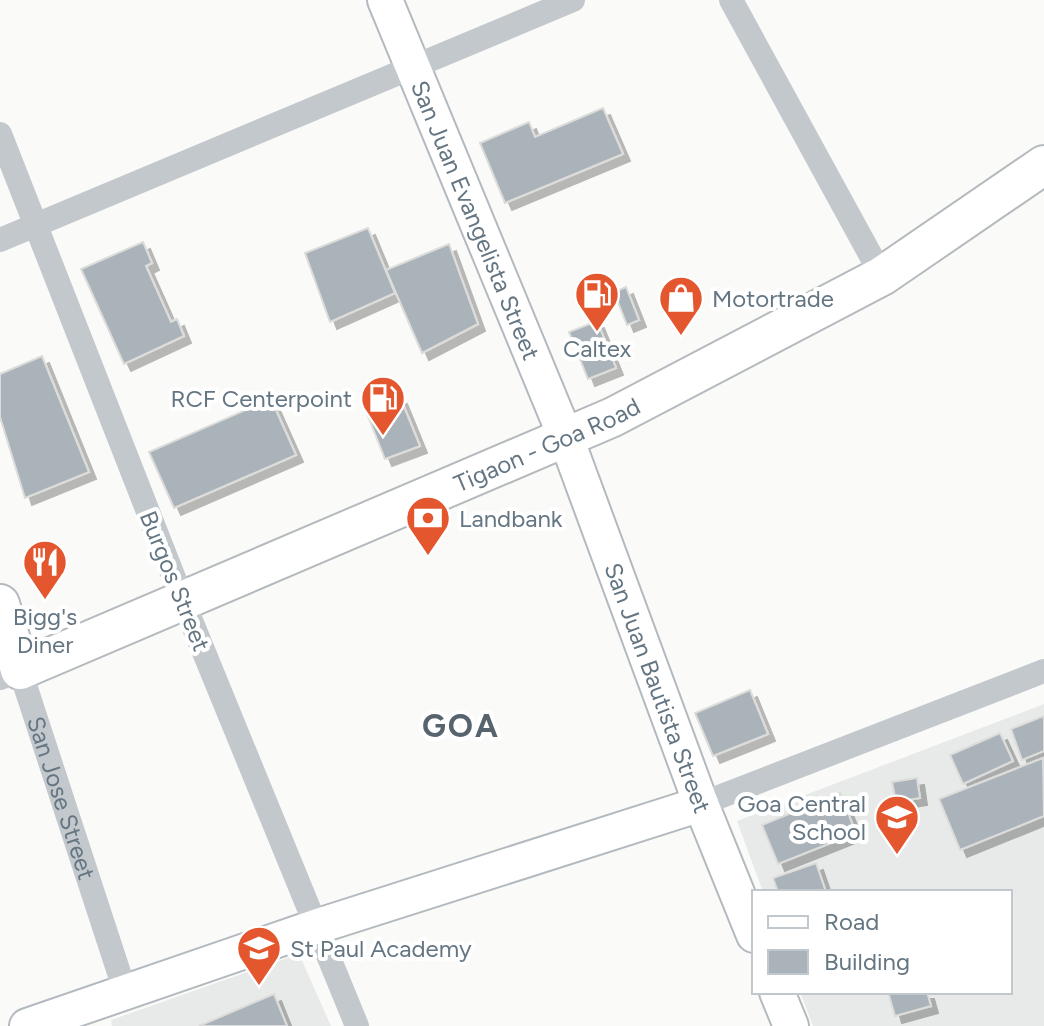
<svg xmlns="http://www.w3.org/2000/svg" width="1044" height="1026" font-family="Figtree,sans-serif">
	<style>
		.built { fill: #e8e9e9 }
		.building { fill: #aab3b9; stroke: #dcdcda; stroke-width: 2; filter: url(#shadow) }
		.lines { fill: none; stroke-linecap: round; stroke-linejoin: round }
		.secondary-casing { stroke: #b3babf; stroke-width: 38 }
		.primary-casing { stroke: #b5babe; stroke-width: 42 }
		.street { stroke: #c3c8cc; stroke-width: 24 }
		.secondary { stroke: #fff; stroke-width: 34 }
		.primary { stroke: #fff; stroke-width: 38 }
		.labels { text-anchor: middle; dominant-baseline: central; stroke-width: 8; stroke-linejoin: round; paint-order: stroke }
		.street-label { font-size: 24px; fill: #657683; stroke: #fff }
		.poi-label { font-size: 24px; fill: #657683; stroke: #fff; text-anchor: start }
		.district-label { font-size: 32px; font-weight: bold; letter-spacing: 2px; fill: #57646e; stroke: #fff }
	</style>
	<defs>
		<filter id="shadow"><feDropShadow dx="7" dy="7" stdDeviation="0" flood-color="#0004"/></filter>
	</defs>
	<rect width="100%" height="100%" fill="#fafaf8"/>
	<g class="built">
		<path d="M1044 704V1026H813L800 992H1010V892H763L737 821Z"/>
		<path d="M299 954 331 1026H112L111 1020Z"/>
	</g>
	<g class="building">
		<path d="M603 108 623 154 505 203 480 143 529 122 535 137Z"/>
		<path d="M368 228 395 293 330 322 305 253Z"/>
		<path d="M143 242 152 263 146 266 171 322 177 319 184 336 124 364 81 269Z"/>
		<path d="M449 244 478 324 422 353 386 270Z"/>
		<path d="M626 287 639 320 627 325 614 292Z"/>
		<path d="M597 321 616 368 588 379 569 332Z"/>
		<path d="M42 356 89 472 25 498 0 417V374Z"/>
		<path d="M400 397 420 446 385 459 366 411Z"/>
		<path d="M271 399 296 455 174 508 149 452Z"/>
		<path d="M750 690 768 734 713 756 695 713Z"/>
		<path d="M1044 716V751L1022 760 1011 729Z"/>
		<path d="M1000 733 1013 761 963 784 950 755Z"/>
		<path d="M1043 758 1044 816 960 850 939 799Z"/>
		<path d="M917 778 920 798 896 802 892 782Z"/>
		<path d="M840 793 856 833 778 864 762 825Z"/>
		<path d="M816 863 826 892H778L773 878Z"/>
		<path d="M888 992H927L931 1006 895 1016Z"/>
		<path d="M274 994 287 1026H199Z"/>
	</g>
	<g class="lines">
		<g class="secondary-casing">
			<g id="secondary">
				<path id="s2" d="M385 0 566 438 701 804 754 935"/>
				<path d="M777 992 791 1026"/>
				<path d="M27 1026 315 927 701 804"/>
			</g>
		</g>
		<g class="primary-casing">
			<g id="primary">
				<path id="s3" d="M0 604 20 670 613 417 882 276 1044 165"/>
			</g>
		</g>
		<g class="street">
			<path d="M731 0 882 276"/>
			<path d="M0 134 183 601 357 1026"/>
			<path d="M0 240 573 0"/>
			<path id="s1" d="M0 678 20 670 125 991"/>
			<path d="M701 804 1044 671"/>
		</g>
		<use href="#secondary" class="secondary"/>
		<use href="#primary" class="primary"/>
	</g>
	<defs>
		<g id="fuel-pin" transform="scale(2.3)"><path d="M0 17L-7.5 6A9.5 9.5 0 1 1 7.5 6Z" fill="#e4572e" stroke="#fff"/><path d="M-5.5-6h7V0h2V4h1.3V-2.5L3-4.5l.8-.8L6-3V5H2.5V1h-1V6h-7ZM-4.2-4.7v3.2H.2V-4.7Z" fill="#fff"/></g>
		<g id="shop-pin" transform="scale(2.3)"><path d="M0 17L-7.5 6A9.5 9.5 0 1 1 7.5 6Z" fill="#e4572e" stroke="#fff"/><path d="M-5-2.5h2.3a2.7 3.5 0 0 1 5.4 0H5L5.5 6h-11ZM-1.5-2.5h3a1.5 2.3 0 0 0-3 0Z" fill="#fff"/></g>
		<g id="bank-pin" transform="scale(2.3)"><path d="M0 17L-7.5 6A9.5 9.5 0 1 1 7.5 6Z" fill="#e4572e" stroke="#fff"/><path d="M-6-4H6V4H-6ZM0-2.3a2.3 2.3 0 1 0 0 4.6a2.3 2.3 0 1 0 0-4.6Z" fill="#fff"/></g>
		<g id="restaurant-pin" transform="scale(2.3)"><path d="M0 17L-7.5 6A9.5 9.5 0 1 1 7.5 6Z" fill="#e4572e" stroke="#fff"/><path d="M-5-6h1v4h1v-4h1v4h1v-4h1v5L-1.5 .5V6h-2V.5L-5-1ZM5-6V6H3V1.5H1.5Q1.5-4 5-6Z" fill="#fff"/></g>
		<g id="school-pin" transform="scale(2.3)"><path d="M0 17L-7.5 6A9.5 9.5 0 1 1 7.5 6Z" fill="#e4572e" stroke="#fff"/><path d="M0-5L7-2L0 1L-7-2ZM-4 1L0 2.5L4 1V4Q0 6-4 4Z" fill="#fff"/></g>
	</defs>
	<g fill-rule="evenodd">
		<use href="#fuel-pin" x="597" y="294"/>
		<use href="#shop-pin" x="681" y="298"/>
		<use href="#fuel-pin" x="383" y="398"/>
		<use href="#bank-pin" x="428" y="518"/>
		<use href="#restaurant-pin" x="45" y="562"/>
		<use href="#school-pin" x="897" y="817"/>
		<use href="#school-pin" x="259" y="948"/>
	</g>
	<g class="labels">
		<g class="street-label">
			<text stroke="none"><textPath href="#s2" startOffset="238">San Juan Evangelista Street</textPath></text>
			<text stroke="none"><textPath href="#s3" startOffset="642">Tigaon - Goa Road</textPath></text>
			<text transform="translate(175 581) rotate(68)">Burgos Street</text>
			<text stroke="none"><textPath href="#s2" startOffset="740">San Juan Bautista Street</textPath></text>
			<text stroke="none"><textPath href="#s1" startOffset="156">San Jose Street</textPath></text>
		</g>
		<g class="poi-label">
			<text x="712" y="298">Motortrade</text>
			<text x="597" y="348" text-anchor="middle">Caltex</text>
			<text x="352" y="398" text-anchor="end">RCF Centerpoint</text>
			<text x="459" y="518">Landbank</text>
			<text x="45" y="616" text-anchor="middle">Bigg's<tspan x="45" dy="28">Diner</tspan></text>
			<text x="866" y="803" text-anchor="end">Goa Central<tspan x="866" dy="28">School</tspan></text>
			<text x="290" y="948">St Paul Academy</text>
		</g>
		<g class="district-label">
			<text x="461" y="726">GOA</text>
		</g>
	</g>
	<rect x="752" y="890" width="260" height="104" fill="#ffffff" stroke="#c1c8cd" stroke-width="2"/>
	<rect x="768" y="916" width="40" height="12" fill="#ffffff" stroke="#c1c8cd" stroke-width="2"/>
	<text x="824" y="930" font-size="24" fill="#657683">Road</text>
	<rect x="768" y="950" width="40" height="24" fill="#aab3b9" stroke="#c1c8cd" stroke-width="2"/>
	<text x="824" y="970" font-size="24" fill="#657683">Building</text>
</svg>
